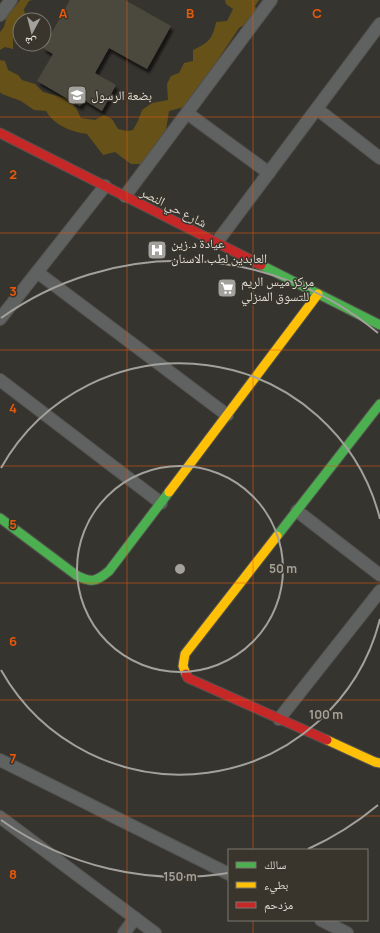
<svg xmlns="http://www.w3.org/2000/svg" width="380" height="933" font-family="Manrope,'Noto Naskh Arabic',sans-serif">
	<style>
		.green { fill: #665219 }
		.building { fill: #4c483d; filter: url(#shadow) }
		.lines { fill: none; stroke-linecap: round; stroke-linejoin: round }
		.street-casing { stroke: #53514e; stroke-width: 14 }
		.fast-casing { stroke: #53514e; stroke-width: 11 }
		.slow-casing { stroke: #53514e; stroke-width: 11 }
		.jam-casing { stroke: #53514e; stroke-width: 11 }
		.street { stroke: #606161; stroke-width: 12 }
		.fast { stroke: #4caf50; stroke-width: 9 }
		.slow { stroke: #ffc107; stroke-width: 9 }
		.jam { stroke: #c62828; stroke-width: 9 }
		.grid { fill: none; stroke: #e8590c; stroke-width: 1; stroke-opacity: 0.55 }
		.ring { fill: none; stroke: #a3a19c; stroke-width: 2 }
		.labels { text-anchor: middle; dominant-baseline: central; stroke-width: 3; stroke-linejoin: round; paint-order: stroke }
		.poi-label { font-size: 13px; fill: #dedcd6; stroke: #39352c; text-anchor: start }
		.street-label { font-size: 13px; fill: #dedcd6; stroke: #39352c }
		.grid-label { font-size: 13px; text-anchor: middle; font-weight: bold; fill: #e8590c; stroke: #39352c; stroke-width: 3; stroke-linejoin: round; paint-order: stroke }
		.centre { fill: #a3a19c; stroke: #39352c; stroke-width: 2 }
		.ring-label { font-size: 12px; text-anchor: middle; font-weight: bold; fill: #a3a19c; stroke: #39352c; stroke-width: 3; stroke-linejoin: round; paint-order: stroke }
	</style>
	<defs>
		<filter id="shadow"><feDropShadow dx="2.5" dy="4.5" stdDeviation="1" flood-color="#0009"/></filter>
	</defs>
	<rect width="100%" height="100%" fill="#36342f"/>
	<g class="green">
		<path d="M20 0H32L29 1 24 9 26 20H20V26L16 25 13 33V49L5 47 0 50V32L4 27 9 8 15 7Z"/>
		<path d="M225 0H259L255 6 259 16 239 28 213 67 190 97 184 107 169 111 165 136 143 164H131L115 152 103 155 87 134C71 132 54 125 46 111L34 110 21 101 2 94 0 92V60L5 61 8 70 18 75 22 80 35 84 43 92 69 99 76 108 81 118 95 120 104 115 112 119 118 129 127 131 133 130 138 121 142 110 152 103 168 100 167 84 171 76 179 73 184 63 193 61V50C208 43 213 39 216 22L227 21 233 9 226 4Z"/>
	</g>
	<path class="building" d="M70 0H125L171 26 147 69 109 48 95 73 116 85 102 111 84 100 80 106 37 81 53 54 43 48Z"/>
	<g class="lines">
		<g class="street-casing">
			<g id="street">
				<path d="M0 15 11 0"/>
				<path d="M317 109 380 158"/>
				<path d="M187 113 269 173"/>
				<path d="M125 196 271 0"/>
				<path d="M217 242 380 24"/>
				<path d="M37 272 227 415"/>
				<path d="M0 319 105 186"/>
				<path d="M0 380 161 503"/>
				<path d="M297 511 380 575"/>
				<path d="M279 719 380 591"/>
				<path d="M0 760 229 874"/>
				<path d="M0 817 155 933"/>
				<path d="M321 920 347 933"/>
				<path d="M124 933 135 918"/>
			</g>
		</g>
		<g class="fast-casing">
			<g id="fast">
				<path d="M261 265 380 325"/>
				<path d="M0 518 76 575C91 583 96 582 109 571L169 492"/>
				<path d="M277 536 380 404"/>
			</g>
		</g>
		<g class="slow-casing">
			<g id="slow">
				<path d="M169 492 318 294"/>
				<path d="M186 674 183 666 185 654 277 536"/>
				<path d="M327 740 375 762 380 763"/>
			</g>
		</g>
		<g class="jam-casing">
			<g id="jam">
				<path d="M0 133 261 265"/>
				<path d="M186 674 188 678 327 740"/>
			</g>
		</g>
		<use href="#street" class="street"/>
		<use href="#fast" class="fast"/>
		<use href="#slow" class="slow"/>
		<use href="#jam" class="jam"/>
	</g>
	<path class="grid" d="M127 0V933M253 0V850M0 117H380M0 233H380M0 350H380M0 466H380M0 583H380M0 700H380M0 816H380M253 920V933"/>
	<g class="ring">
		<circle cx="180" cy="569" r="103"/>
		<path d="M380 619A206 206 0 0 1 1 670M1 468A206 206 0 0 1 380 519"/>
		<path d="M378 805A308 308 0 0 1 308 849M228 873A308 308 0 0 1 1 820M1 318A308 308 0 0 1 378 333"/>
	</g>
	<defs>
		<g id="school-square" transform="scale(1)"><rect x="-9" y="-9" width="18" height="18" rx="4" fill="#a3a19c" stroke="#39352c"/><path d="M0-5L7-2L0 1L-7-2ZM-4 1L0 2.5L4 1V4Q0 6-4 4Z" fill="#fff"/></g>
		<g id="hospital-square" transform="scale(1)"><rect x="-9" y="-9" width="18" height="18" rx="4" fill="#a3a19c" stroke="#39352c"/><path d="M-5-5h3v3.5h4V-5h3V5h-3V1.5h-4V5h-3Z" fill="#fff"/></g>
		<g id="supermarket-square" transform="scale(1)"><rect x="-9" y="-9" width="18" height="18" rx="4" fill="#a3a19c" stroke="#39352c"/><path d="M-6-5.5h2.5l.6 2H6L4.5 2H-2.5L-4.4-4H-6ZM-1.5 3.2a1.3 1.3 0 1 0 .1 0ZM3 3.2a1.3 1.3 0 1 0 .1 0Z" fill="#fff"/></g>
	</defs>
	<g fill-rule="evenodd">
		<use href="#school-square" x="77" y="95"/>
		<use href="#hospital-square" x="157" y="250"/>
		<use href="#supermarket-square" x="227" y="288"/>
	</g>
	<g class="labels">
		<g class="poi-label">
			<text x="91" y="95">بضعة الرسول</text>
			<text x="171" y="243">عيادة د.زين<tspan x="171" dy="15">العابدين لطب الاسنان</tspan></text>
			<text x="241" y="281">مركز ميس الريم<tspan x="241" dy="15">للتسوق المنزلي</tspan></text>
		</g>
		<g class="street-label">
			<text transform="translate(174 207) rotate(27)">شارع حي النصر</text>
		</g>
	</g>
	<g class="grid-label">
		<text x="63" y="18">A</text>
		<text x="190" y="18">B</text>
		<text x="317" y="18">C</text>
		<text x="13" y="179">2</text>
		<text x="13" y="296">3</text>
		<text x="13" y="413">4</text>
		<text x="13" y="529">5</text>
		<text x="13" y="646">6</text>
		<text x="13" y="763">7</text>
		<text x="13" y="879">8</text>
	</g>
	<circle cx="180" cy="569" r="6" class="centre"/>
	<g class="ring-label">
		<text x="283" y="573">50 m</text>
		<text x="326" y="719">100 m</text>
		<text x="180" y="881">150 m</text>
	</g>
	<rect x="228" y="849" width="140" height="72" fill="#39352c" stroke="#7b7870"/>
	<rect x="236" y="862" width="20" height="6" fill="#4caf50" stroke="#7b7870"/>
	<text x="264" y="869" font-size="12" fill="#dedcd6">سالك</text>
	<rect x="236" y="882" width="20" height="6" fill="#ffc107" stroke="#7b7870"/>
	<text x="264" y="889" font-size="12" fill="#dedcd6">بطيء</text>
	<rect x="236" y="902" width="20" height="6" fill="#c62828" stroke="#7b7870"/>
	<text x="264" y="909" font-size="12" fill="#dedcd6">مزدحم</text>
	<g transform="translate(32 32) rotate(187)"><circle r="19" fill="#39352c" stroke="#7b7870"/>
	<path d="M0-3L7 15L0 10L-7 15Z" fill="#a3a19c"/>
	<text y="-6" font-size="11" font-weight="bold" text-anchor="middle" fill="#dedcd6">ش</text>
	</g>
</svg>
